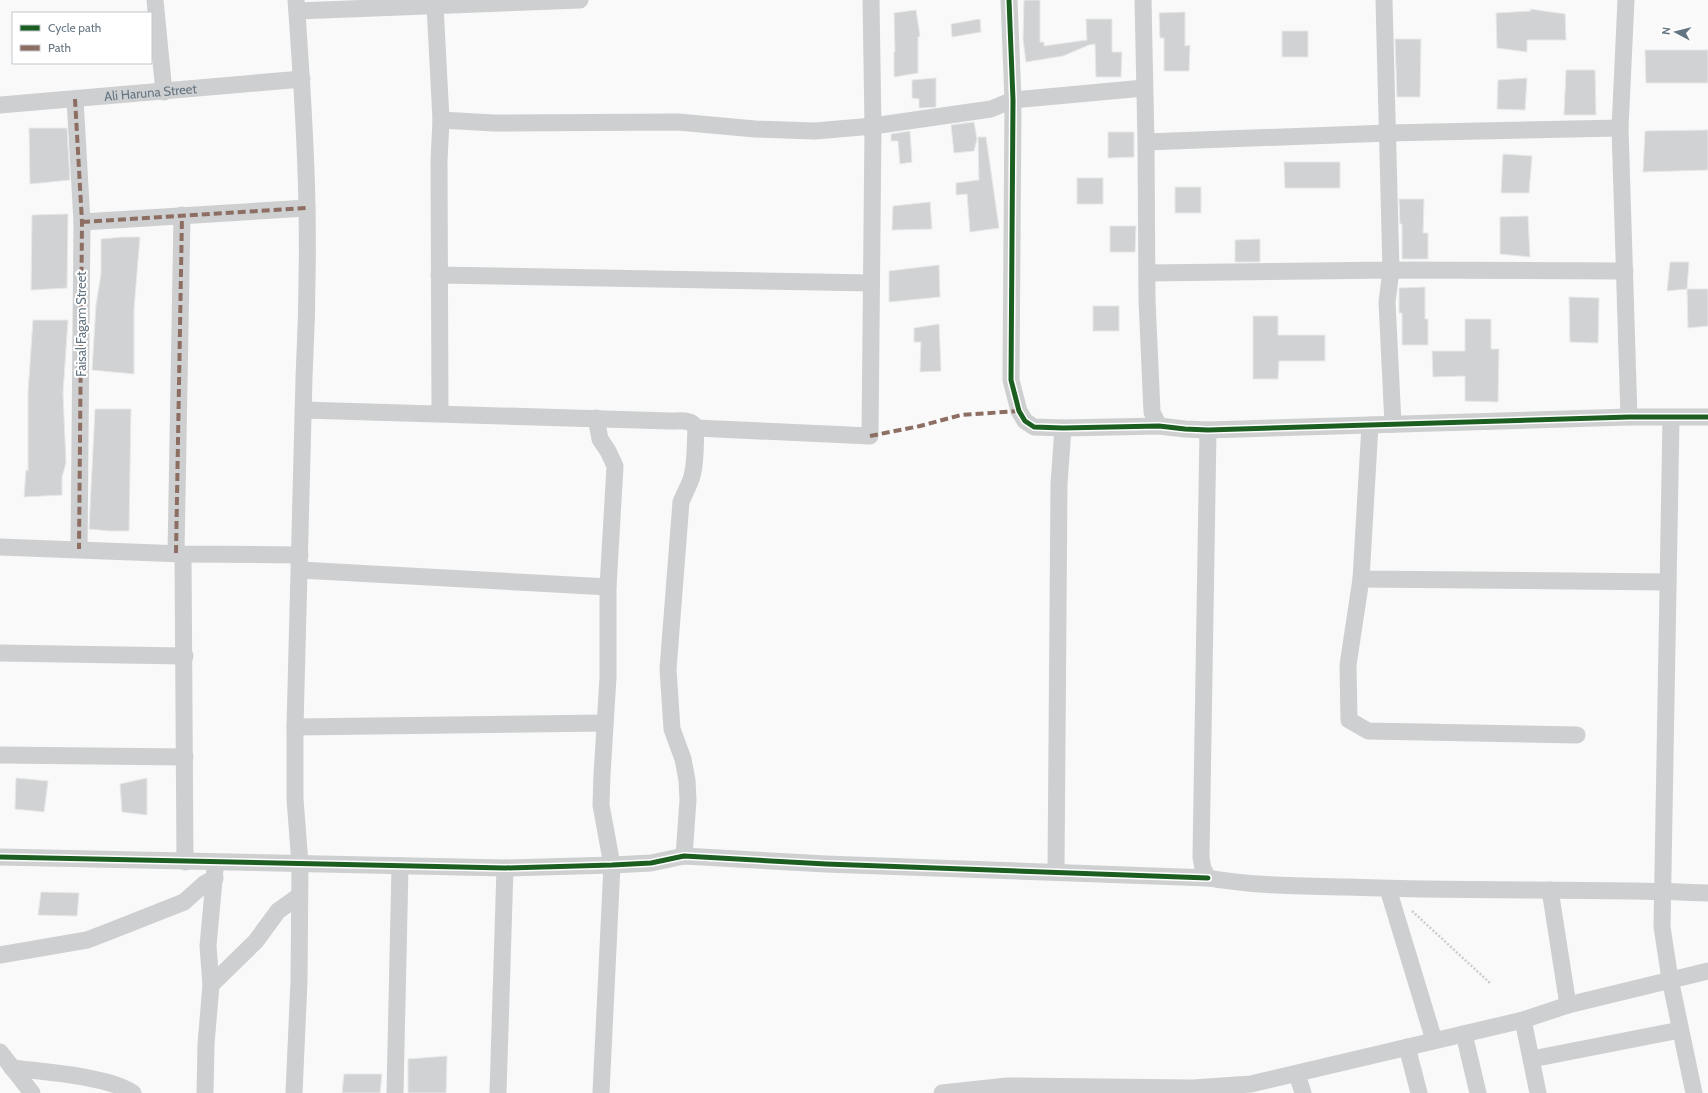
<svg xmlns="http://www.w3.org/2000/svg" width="1708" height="1093" font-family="Cabin,sans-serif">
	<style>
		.building { fill: #d0d2d3; stroke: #e8e8e8 }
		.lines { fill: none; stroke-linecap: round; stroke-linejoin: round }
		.path { stroke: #cbcccd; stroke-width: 2.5; stroke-dasharray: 2 2; stroke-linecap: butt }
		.street { stroke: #cecfd0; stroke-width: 17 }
		.quiet { stroke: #8d6e63; stroke-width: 4; stroke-dasharray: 8 4; stroke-linecap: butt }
		.cycleway-casing { stroke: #fff; stroke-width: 8 }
		.cycleway { stroke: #1b5e20; stroke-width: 5 }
		.labels { text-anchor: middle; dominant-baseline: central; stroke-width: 4; stroke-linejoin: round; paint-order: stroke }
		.street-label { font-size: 13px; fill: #657683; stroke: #fff }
	</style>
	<rect width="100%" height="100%" fill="#f9f9f9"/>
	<g class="building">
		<path d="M1024 0H1040V42H1044V46L1087 40 1086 19H1112V52H1122L1121 77H1096L1095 44 1089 45 1063 56 1026 62 1023 39Z"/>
		<path d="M1530 9 1565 14 1566 40H1527V52L1497 48 1496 13 1531 11Z"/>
		<path d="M916 10 920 36 918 37V73L894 77V52L895 51 894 13Z"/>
		<path d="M1185 12V46L1190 45 1189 71H1164V38H1160L1159 13Z"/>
		<path d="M980 19 981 32 952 37 951 24Z"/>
		<rect x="1282" y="31" width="26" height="26"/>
		<path d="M1395 39H1421L1420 97H1397Z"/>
		<path d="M1645 50H1708V83H1646Z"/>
		<path d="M1566 70H1595L1596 115H1564Z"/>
		<path d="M936 78V107L919 108V99L912 98V80Z"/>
		<path d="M1527 78 1525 110 1497 109 1498 80Z"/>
		<path d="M974 122 977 139 974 151 954 153 951 125Z"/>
		<path d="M29 128H67L70 180 30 184Z"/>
		<path d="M1708 130V170L1643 172 1645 131Z"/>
		<path d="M910 131 912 162 900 164 898 141H891V134Z"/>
		<path d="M1108 132H1134V157L1108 158Z"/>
		<path d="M978 137H986L999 228 970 232 967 194 956 195V183L979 180Z"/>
		<path d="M1503 154 1532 156 1529 193H1501Z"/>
		<path d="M1284 162H1340V188H1285Z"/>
		<rect x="1077" y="178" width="26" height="26"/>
		<rect x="1175" y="187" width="26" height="26"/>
		<path d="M1399 199H1424L1423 233H1428V259H1402V224H1400Z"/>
		<path d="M930 202 932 229 892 230 893 206Z"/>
		<path d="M68 214 67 288 31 290 32 215Z"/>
		<path d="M1528 216 1530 257 1500 254V217Z"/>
		<path d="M1110 226H1136L1135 252H1110Z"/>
		<path d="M123 237H140L134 309V374L92 370 96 305 101 274V239Z"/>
		<path d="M1260 239V262H1235V240Z"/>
		<path d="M1670 262H1689L1687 289 1667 291Z"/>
		<path d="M939 265 940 297 889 302V271Z"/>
		<path d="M1425 287V319H1428V345H1402V313H1399V288Z"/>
		<path d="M1687 289H1708V326L1688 328Z"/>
		<path d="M1569 297 1599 298 1598 343 1570 342Z"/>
		<rect x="1093" y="306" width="26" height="25"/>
		<path d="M1253 316H1278V335H1325V361H1279L1278 379H1253Z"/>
		<path d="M1465 319H1491V349H1499L1498 402 1465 401V376L1433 377 1432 351H1465Z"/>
		<path d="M33 320H68L63 393 66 463 62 477V495L24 497 26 470 28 471V392Z"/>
		<path d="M939 324 941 371 920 372 921 342H914V328Z"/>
		<path d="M95 409H131L129 531H109L89 529Z"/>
		<path d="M16 778 48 781 44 812 15 809Z"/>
		<path d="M147 778V815L122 812 120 784Z"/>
		<path d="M41 892 79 893 77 916 38 915Z"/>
		<path d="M447 1056 446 1093H408V1059Z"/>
		<path d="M344 1074H382L380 1093H342Z"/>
	</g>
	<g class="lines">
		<path class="path" d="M1412 911 1490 983"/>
		<g class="street">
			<path d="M155 0 164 92"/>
			<path d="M1009 0 1013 100 1011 380 1019 411 1025 421 1034 427 1063 428 1159 426 1185 429 1208 430 1629 417H1708"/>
			<path d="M1143 0 1146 142 1147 300 1152 412 1159 426"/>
			<path d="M1626 0 1620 128 1629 417"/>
			<path d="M435 5 441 120"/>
			<path d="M297 11 580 0"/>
			<path d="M75 99 82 222 79 549"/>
			<path id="s1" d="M0 105 302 79"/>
			<path d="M1146 142 1388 133 1620 128"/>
			<path d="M82 222 307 208"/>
			<path d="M1147 273 1391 270 1384 0"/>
			<path d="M439 275 871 283"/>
			<path d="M303 410 671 421C681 421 692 419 696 428 695 444 696 469 690 482 687 489 684 495 681 502L668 669 672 729 683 759 687 780 688 800 684 856"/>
			<path d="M440 413 439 161 441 120 493 123 678 122 755 129 815 131 873 126 991 109 1013 100 1144 88"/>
			<path d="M596 418 600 439 608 451 615 466 608 587V677L602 775 601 805 612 865 601 1093"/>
			<path d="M1671 418 1662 927 1670 979 1694 1093"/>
			<path d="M1393 424 1387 302 1391 270 1625 271"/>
			<path d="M1370 425 1361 579 1668 582"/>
			<path d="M696 428 870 436 873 126 871 0"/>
			<path d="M1208 430 1201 857 1203 869 1208 878C1254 886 1301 886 1347 887 1467 892 1588 888 1708 893"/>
			<path d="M0 547 183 554 300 555"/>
			<path d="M176 553 182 215"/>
			<path d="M183 554 185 862"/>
			<path d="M300 570 608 587"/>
			<path d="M1361 579 1348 665 1349 720 1368 731 1577 735"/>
			<path d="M0 653 185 656"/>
			<path d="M295 727 605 723"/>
			<path d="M0 755 185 757"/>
			<path d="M0 857 505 868 612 865 651 863 684 856 826 864 1208 878"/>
			<path d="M1056 871 1059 484 1063 428"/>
			<path d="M1388 889 1434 1040"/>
			<path d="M1550 890 1568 1005"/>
			<path d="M0 955 87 940 108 932 184 902 204 884 215 878"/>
			<path d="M211 985 256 941 278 911 299 896"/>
			<path d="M1523 1020 1538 1093"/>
			<path d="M1464 1034 1478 1093"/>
			<path d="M1407 1047 1419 1093"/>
			<path d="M0 1052 32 1093"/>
			<path d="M1532 1059 1680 1030"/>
			<path d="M12 1068C44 1072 108 1076 133 1093"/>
			<path d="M1297 1074 1303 1093"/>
			<path d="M205 1093 206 1044 211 985 208 946 215 869"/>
			<path d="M294 1093 299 981 300 864 295 799V727L304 378C307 321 308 265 307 208 306 139 301 69 296 0"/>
			<path d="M395 1093 400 866"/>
			<path d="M498 1093 505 868"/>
			<path d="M942 1093 1007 1086 1193 1088 1251 1084 1523 1020 1568 1005 1708 971"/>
		</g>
		<g class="quiet">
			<path d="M75 99 82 222 79 549"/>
			<path d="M82 222 307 208"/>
			<path d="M870 436 920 426 961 415 1019 411"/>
			<path d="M176 553 182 215"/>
		</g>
		<g class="cycleway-casing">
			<g id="cycleway">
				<path d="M1009 0 1013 100 1011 380 1019 411 1025 421 1034 427 1063 428 1159 426 1185 429 1208 430 1629 417H1708"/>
				<path d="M0 857 505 868 612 865 651 863 684 856 826 864 1208 878"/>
			</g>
		</g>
		<use href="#cycleway" class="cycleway"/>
	</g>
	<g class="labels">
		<g class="street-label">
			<text stroke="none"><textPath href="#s1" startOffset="151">Ali Haruna Street</textPath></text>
			<text transform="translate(81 324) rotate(-90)">Faisal Fagam Street</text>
		</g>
	</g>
	<rect x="12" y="12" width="140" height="52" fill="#ffffff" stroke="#c1c8cd"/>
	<rect x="20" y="25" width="20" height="6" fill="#1b5e20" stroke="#c1c8cd"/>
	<text x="48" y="32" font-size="12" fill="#657683">Cycle path</text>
	<rect x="20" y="45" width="20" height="6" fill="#8d6e63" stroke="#c1c8cd"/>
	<text x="48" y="52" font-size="12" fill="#657683">Path</text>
	<g transform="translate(1676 32) rotate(277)" stroke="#ffffff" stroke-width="3" paint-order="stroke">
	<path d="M0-3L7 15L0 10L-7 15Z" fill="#657683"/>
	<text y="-6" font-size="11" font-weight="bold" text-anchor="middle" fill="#657683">N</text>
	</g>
</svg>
